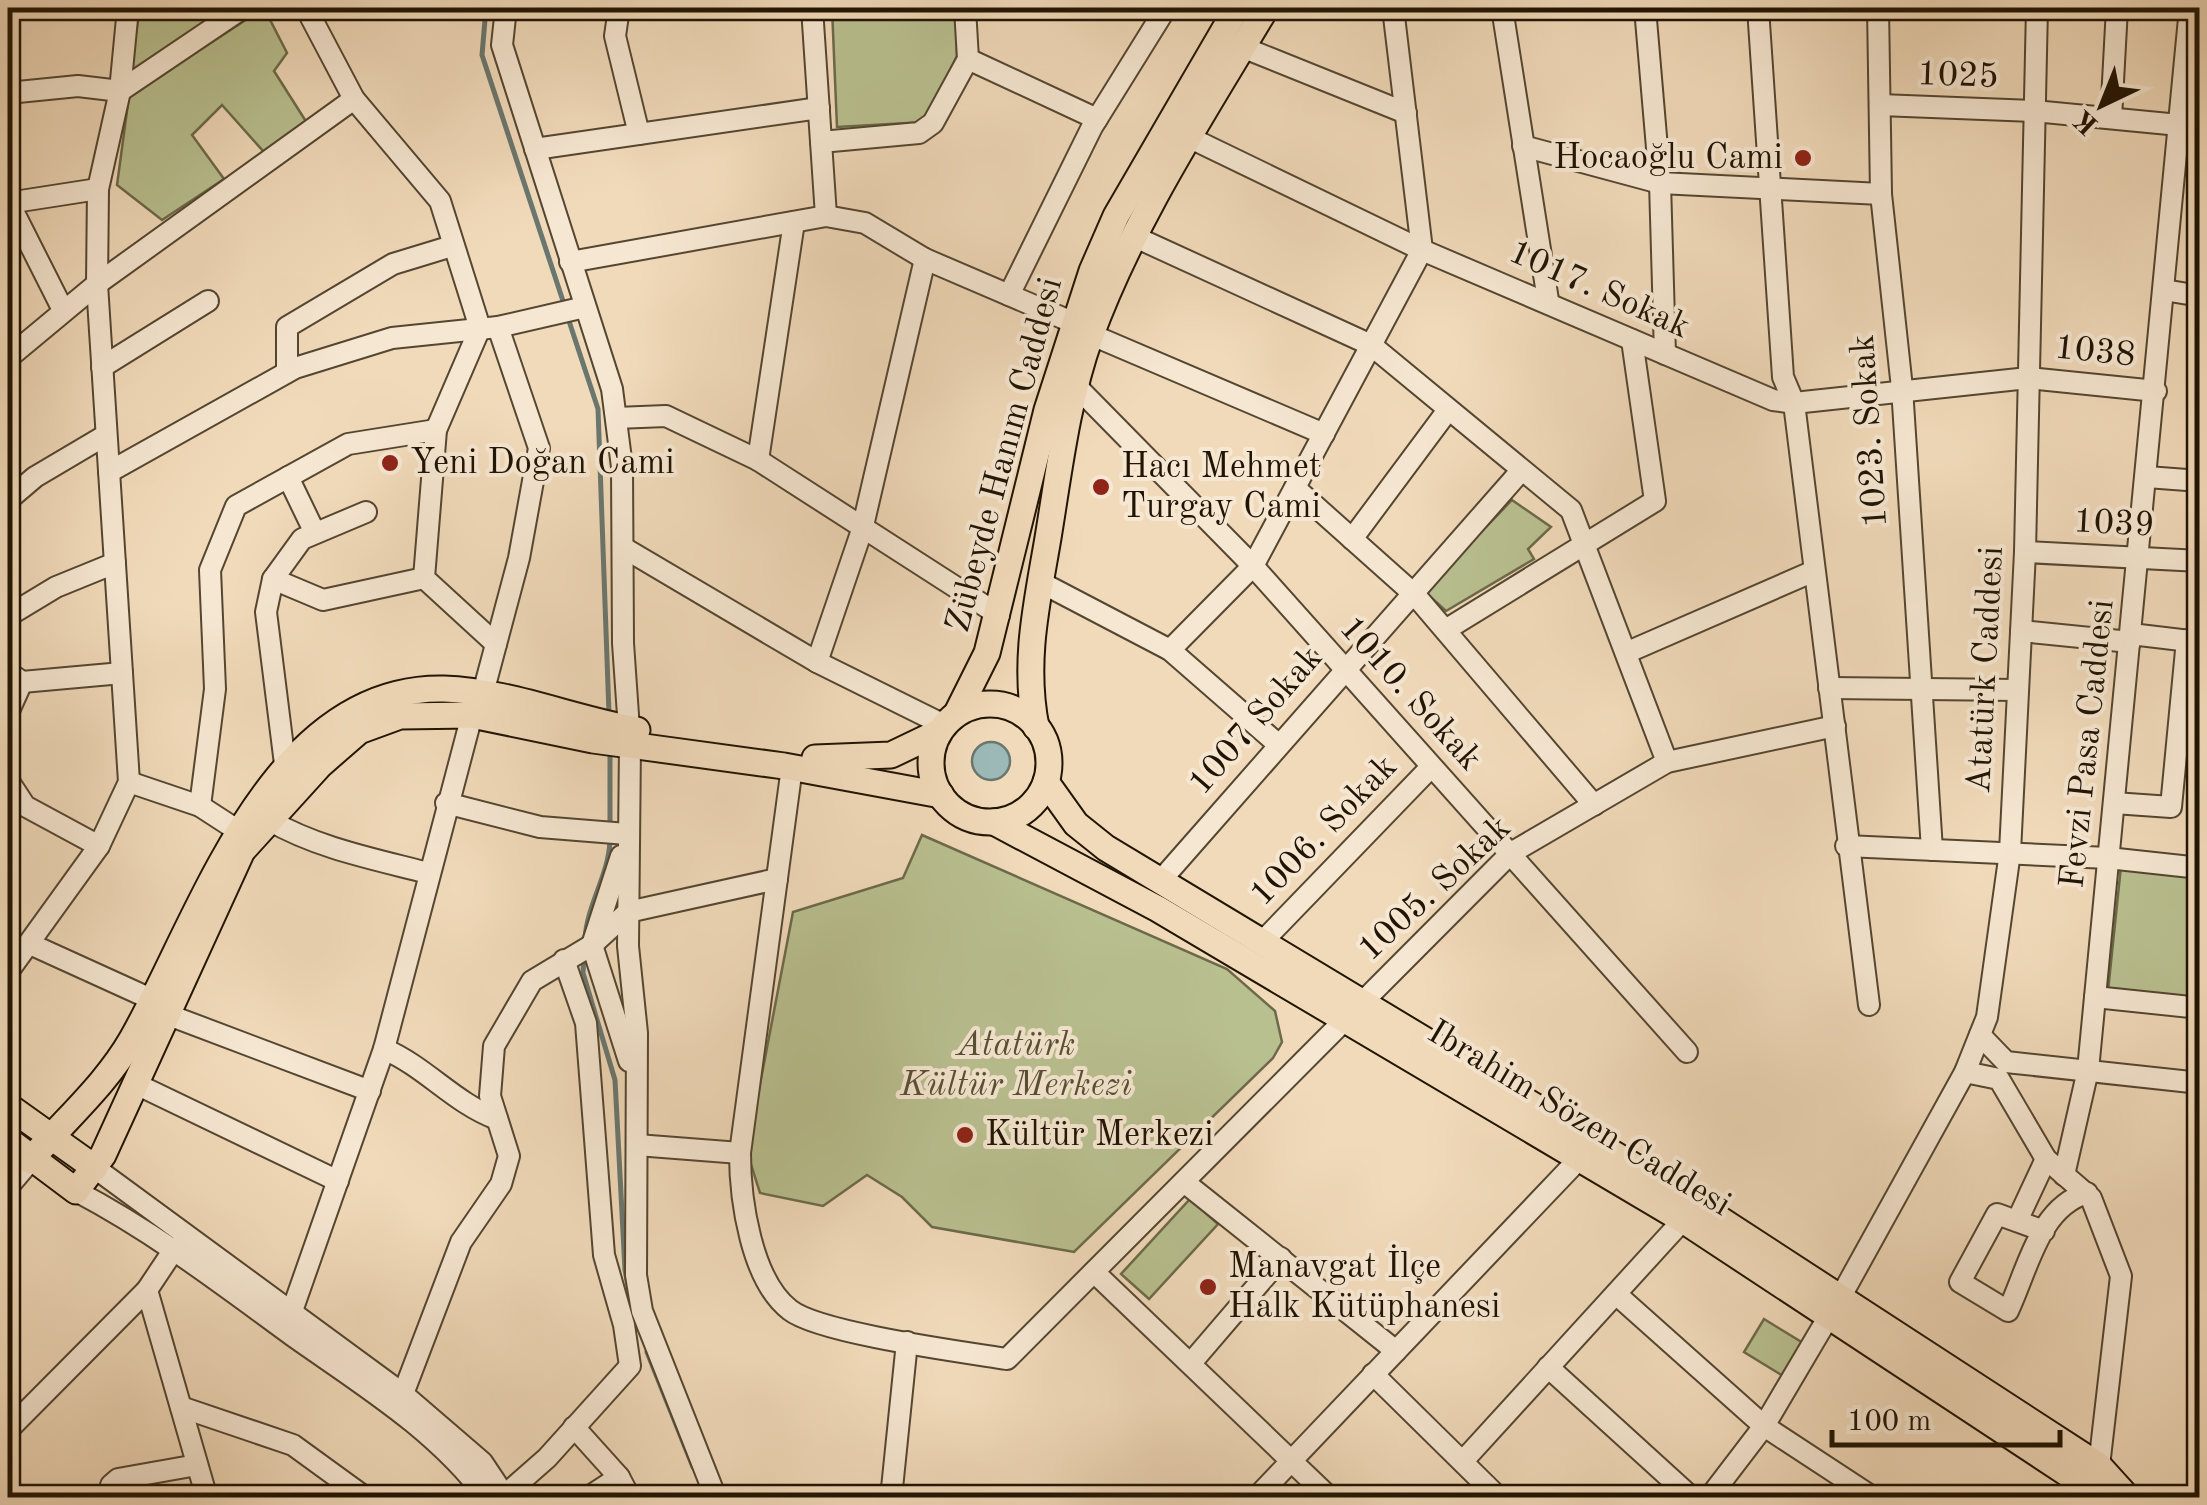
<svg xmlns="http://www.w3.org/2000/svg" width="2207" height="1505" font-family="'Old Standard TT',serif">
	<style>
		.green { fill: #b9c090; stroke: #6c6a4a; stroke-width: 2.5 }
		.water { fill: #9cb9b7; stroke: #6a776f; stroke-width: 2.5 }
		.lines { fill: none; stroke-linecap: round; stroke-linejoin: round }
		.stream { stroke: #6a776f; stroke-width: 5 }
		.minor-casing { stroke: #544631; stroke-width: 24 }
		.major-casing { stroke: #201403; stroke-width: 29 }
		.minor { stroke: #f6e7d2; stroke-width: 20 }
		.major { stroke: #f1daba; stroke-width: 25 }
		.poi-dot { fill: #8f2418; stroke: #f6e7d2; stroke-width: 4 }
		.labels { text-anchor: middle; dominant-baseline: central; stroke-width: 8; stroke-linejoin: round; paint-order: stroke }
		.street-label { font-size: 35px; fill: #201403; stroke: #f6e7d2 }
		.poi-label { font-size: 35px; fill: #201403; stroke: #f6e7d2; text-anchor: start }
		.park-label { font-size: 35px; font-style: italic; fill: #565034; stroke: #f6e7d2 }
	</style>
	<rect width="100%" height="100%" fill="#f1daba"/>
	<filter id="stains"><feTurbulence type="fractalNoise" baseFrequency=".002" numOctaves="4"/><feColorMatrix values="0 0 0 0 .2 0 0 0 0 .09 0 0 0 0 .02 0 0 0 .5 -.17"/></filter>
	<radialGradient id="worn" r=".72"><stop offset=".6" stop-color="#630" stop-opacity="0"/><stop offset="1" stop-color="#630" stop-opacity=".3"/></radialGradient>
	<g class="green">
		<path d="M140 8H232L129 77Z"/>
		<path d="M264 8 287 53 274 71 307 123 264 152 222 105 192 135 224 179 162 220 117 185 129 96Z"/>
		<path d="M832 8H956L957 56 925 122 837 127Z"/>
		<path d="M1512 500 1551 527 1528 549 1534 559 1446 611 1424 591Z"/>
		<path d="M922 835 1227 969 1275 1011 1282 1042 1273 1058 1074 1252 932 1227 902 1197 867 1175 823 1206 760 1193 747 1152 793 912 903 878Z"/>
		<path d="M2121 866 2199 874V1001L2108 991Z"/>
		<path d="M1190 1199 1218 1224 1149 1299 1121 1274Z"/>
		<path d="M1764 1319 1803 1343 1783 1376 1744 1352Z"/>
	</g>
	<circle class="water" cx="991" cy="761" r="19"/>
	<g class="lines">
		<g class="stream">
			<path d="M486 8 482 55 564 304"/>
			<path d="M567 315 598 409 609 714"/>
			<path d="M610 750V829"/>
			<path d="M585 939C587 904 609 875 610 840"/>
			<path d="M584 955 583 973 615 1080 625 1270 633 1313"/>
			<path d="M647 1352 693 1467"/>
		</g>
		<g class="minor-casing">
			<g id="minor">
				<path d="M306 8 354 99 440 201 480 328 436 430 424 578 496 644"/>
				<path d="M506 8 502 45 612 389 622 467 623 643 630 744 628 946 637 1033 636 1275 642 1311 716 1498"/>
				<path d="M619 8 615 36 639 134"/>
				<path d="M812 8 826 216"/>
				<path d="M1502 8 1548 300"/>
				<path d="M1645 8 1660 183 1665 354"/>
				<path d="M1758 8 1783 377 1794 403 1869 1005"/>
				<path d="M1878 8 1881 194 1902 388 1932 850"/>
				<path d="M1242 47 1406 113"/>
				<path d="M968 59 1097 119"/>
				<path d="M8 93 78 86 120 91 243 8"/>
				<path d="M1880 105 2034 111 2200 127"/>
				<path d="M2111 118 2117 8"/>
				<path d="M1178 132 1422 250 1773 400 1794 403 2028 378 2156 391"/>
				<path d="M821 142 919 133 933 123 968 59 965 8"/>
				<path d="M1523 146 1660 183 1881 194"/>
				<path d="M535 149 819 108"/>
				<path d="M8 201 63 310"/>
				<path d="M8 203 98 189"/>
				<path d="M1133 236 1371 345 1571 510 1667 762"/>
				<path d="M570 262 826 216 865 223 925 259 1072 322"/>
				<path d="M2164 290 2200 296"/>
				<path d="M1009 295 1092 127 1166 8"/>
				<path d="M1092 335 1324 434"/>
				<path d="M8 358 97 284 354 99"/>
				<path d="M102 367 208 301"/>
				<path d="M287 372V327L393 264 452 246"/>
				<path d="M1076 386 1253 566 1687 1052"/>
				<path d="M616 418 666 416 758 460 999 615"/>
				<path d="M758 460 794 222"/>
				<path d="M109 472 295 368 392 338 498 327 585 307"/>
				<path d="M288 477 315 533"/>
				<path d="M2147 477 2200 481"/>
				<path d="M1295 488 1415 595 1594 805"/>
				<path d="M8 500 35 477 106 435"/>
				<path d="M1352 539 1448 410"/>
				<path d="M624 548 817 662 944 725"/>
				<path d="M2025 552 2200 561"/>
				<path d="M273 579 323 600 424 578"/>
				<path d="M1040 582 1170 650 1279 745"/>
				<path d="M8 616 56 587 115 563"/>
				<path d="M1447 629 1655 501 1632 340"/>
				<path d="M2021 631 2130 642"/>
				<path d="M2131 634 2198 642"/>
				<path d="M1170 650 1253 566 1422 250 1393 8"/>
				<path d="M1628 652 1814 571"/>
				<path d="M817 662 862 530 925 259"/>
				<path d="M8 672 22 682 122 673"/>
				<path d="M1829 688 2018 690"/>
				<path d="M483 693 519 558 539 448 498 327"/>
				<path d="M8 713 22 682"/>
				<path d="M792 767 740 1153C740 1199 751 1280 790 1310 819 1333 963 1352 1007 1359L1511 853 1667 762 1835 726"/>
				<path d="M286 772 266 612 273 579 302 539 366 512"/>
				<path d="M8 780 25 806 99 846"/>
				<path d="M129 782 200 806 237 830"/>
				<path d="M446 803 540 827 627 834"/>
				<path d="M2114 803 2171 807 2187 640"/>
				<path d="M200 806 215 689 210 570 236 506 348 444 436 430"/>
				<path d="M269 820C317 848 374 859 428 873"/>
				<path d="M1846 846 2108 858 2200 868"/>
				<path d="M621 856 592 945 629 1061"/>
				<path d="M1162 879 1520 472"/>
				<path d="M1263 941 1431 767"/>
				<path d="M30 944 151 999"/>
				<path d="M8 972 99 846 129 782 97 284 98 189 120 91 128 8"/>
				<path d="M2095 997 2200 1008"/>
				<path d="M166 1014 370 1091"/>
				<path d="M1980 1035 2006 1062 2200 1083"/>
				<path d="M384 1049C426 1067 454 1103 497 1119"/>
				<path d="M1965 1072 1999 1079 2046 1159 2091 1198 2121 1276 2099 1466"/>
				<path d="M134 1083 338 1181"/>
				<path d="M637 1145 740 1153"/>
				<path d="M95 1168 403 1394 482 1462 506 1498"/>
				<path d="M2064 1175 2088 1070 2190 8"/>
				<path d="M1184 1182 1396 1351"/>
				<path d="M8 1187 30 1161"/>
				<path d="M76 1191C154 1232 222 1284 293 1336 361 1384 437 1430 487 1498"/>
				<path d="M2017 1221 2046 1159"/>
				<path d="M2044 1231 1997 1214 1960 1282 2008 1311C2028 1269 2039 1207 2087 1193"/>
				<path d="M1094 1272 1330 1498"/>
				<path d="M147 1290 207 1498"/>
				<path d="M1616 1294 1764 1426 1874 1498"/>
				<path d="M1840 1298 1965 1072 1987 1017 2010 852 2025 552 2037 8"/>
				<path d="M292 1311 384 1049 472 715"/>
				<path d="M1191 1363 1281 1258"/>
				<path d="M1548 1367 1692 1498"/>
				<path d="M1373 1374 1499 1498"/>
				<path d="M403 1394 461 1242 501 1184 509 1156 490 1096 494 1046 532 981 592 945 628 912 777 879"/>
				<path d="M181 1407 293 1445 366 1498"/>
				<path d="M574 1427 619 1477"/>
				<path d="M8 1430 147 1290 175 1248"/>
				<path d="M1463 1461 1683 1220"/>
				<path d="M505 1495 547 1458 630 1366 624 1325 604 1255 586 1023 564 960"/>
				<path d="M109 1498 111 1485 118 1479 197 1465"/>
				<path d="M587 1498 619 1477 630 1498"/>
				<path d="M891 1498 907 1342"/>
				<path d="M1256 1498 1579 1159"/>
				<path d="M1709 1498 1764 1426 1829 1316"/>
			</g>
		</g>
		<g class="major-casing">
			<g id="major">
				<circle cx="990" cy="763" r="59"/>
				<path d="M957 713 987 653 1047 410 1092 271 1116 216 1237 8"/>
				<path d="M1036 727C1023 661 1037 603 1048 538 1059 471 1067 401 1090 337 1133 220 1203 114 1266 8"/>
				<path d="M815 758 891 755 939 732"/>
				<path d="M1046 782 1076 824 1106 848 1690 1200 2099 1466 2128 1498"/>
				<path d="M994 822 1158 909 1683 1220 2088 1487 2115 1498"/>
				<path d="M8 1106 95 1168"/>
				<path d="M8 1140 76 1191 103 1155 242 851 320 765 359 731 400 716 472 715 593 740 784 766 941 795"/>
				<path d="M30 1161C64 1120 105 1086 132 1039 200 920 270 685 444 689 509 691 573 719 637 730"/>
			</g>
		</g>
		<use href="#minor" class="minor"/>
		<use href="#major" class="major"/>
	</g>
	<g class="poi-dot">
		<circle cx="1803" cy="158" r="10"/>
		<circle cx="390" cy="463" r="10"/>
		<circle cx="1101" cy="487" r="10"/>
		<circle cx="965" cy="1135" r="10"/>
		<circle cx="1208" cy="1287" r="10"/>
	</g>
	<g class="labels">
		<g class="street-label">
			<text transform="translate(1958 76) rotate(2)">1025</text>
			<text transform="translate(1599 290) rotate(24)">1017. Sokak</text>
			<text transform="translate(2095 352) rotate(6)">1038</text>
			<text transform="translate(1870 431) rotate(-94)">1023. Sokak</text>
			<text transform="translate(1005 455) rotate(-75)">Zübeyde Hanım Caddesi</text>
			<text transform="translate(2114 524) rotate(3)">1039</text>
			<text transform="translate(1986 670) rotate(-87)">Atatürk Caddesi</text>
			<text transform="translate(1410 694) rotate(48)">1010. Sokak</text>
			<text transform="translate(1256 721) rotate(-49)">1007 Sokak</text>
			<text transform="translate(2088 744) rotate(-84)">Fevzi Pasa Caddesi</text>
			<text transform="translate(1324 831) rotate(-46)">1006. Sokak</text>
			<text transform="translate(1435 889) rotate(-43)">1005. Sokak</text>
			<text transform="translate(1579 1119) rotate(31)">Ibrahim Sözen Caddesi</text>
		</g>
		<g class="poi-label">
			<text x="1783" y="158" text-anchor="end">Hocaoğlu Cami</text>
			<text x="410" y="463">Yeni Doğan Cami</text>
			<text x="1121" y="467">Hacı Mehmet<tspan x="1121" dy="40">Turgay Cami</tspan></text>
			<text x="985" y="1135">Kültür Merkezi</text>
			<text x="1228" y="1267">Manavgat İlçe<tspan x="1228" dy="40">Halk Kütüphanesi</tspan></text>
		</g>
		<g class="park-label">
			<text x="1016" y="1045">Atatürk<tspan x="1016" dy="40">Kültür Merkezi</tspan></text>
		</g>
	</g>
	<rect width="2207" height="1505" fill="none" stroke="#f1daba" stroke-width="40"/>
	<rect x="10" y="10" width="2187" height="1485" fill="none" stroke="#201403" stroke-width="5"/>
	<rect x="20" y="20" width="2167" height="1465" fill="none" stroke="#201403" stroke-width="2.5"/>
	<g transform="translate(2102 105) rotate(223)" stroke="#f6e7d2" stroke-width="8" paint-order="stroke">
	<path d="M0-8L18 38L0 25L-18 38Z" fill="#201403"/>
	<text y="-15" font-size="28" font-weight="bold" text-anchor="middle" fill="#201403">K</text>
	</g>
	<path d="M1832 1430v15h228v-15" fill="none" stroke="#201403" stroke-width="5"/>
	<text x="1847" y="1430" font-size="30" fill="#201403" stroke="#f6e7d2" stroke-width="8" paint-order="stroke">100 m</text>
	<rect width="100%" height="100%" filter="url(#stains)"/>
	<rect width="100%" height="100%" fill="url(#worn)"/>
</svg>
